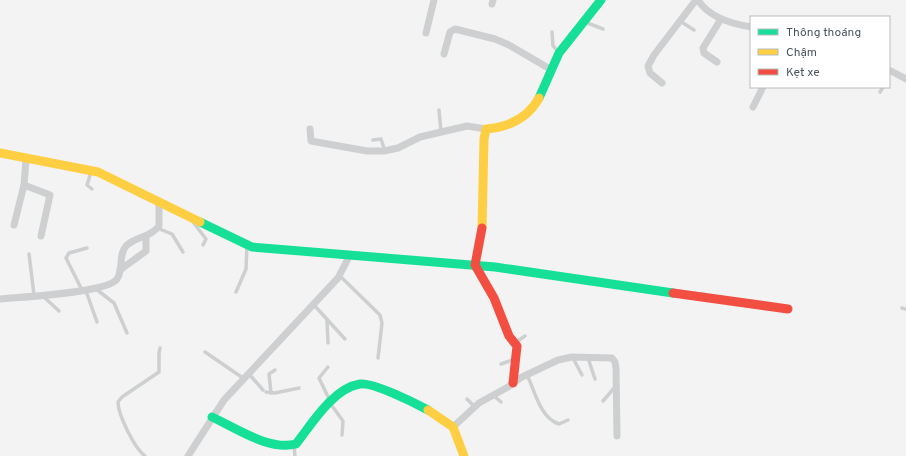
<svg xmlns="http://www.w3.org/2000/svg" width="906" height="456" font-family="Overpass,sans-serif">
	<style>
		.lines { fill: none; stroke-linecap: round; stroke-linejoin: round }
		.lane { stroke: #cdcfd1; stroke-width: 3.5 }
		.street { stroke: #cdcfd1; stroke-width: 7 }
		.fast { stroke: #16e098; stroke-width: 9 }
		.slow { stroke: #ffcf43; stroke-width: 9 }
		.jam { stroke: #f24e42; stroke-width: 9 }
	</style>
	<rect width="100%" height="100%" fill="#f3f3f3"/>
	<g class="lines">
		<g class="lane">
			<path d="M680 21 694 30"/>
			<path d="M585 22 603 29"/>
			<path d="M552 32 553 46 559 52"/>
			<path d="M880 92 883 87"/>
			<path d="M439 110 441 132"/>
			<path d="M373 140 381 139 385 151"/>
			<path d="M91 172 87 185 92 189"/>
			<path d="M193 222 206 239 203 245"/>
			<path d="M157 228 172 234 183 252"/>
			<path d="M29 254 34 295"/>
			<path d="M339 275 380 315 382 323 378 358"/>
			<path d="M96 289 114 303 127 333"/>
			<path d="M86 291 97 322"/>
			<path d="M83 292 66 258 69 253 87 248"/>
			<path d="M236 292 246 269 247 245"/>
			<path d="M44 297 59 311"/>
			<path d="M313 304 345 339"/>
			<path d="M902 308 906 309"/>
			<path d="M327 320 328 343"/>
			<path d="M516 342 525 336"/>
			<path d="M205 352 243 378"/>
			<path d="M573 358 582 375"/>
			<path d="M588 358 595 379"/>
			<path d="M501 364 515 359"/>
			<path d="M328 367 319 378 330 401"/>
			<path d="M249 374 263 390"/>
			<path d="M527 375C535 391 540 418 559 424L568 420"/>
			<path d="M266 392 275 393 299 388"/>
			<path d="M271 393 269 374 275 370"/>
			<path d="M493 395 501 402"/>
			<path d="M467 399 475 407"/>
			<path d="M603 401 615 387"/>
			<path d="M330 403 343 421 342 435"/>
			<path d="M294 446 295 456"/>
			<path d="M145 456C135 449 118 415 118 402L122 397 159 372V353L160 348"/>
		</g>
		<g class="street">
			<path d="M698 0C709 18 732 24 751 27"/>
			<path d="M492 4 493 0"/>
			<path d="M426 33 434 0"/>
			<path d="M444 54 450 32 455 29 495 39 509 45 550 69"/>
			<path d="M717 62 704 53 703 48 721 19"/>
			<path d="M889 70 906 79"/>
			<path d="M662 83 650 73 648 66 654 55 696 0"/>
			<path d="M753 107 763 87"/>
			<path d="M310 129 311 141 367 151H384L398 148 420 137 467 126 486 129"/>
			<path d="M24 185 50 195 41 236"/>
			<path d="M14 225 24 185 26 160"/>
			<path d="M120 270 146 251V236"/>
			<path d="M0 299C20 297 108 293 117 279 124 269 118 255 126 246 136 236 150 238 159 226V201"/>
			<path d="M453 427 479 403 508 387 522 377 558 360 572 357 612 358 615 362 616 368 617 436"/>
			<path d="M188 456 224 400 338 278 350 255"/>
		</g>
		<g class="fast">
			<path d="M539 98 559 53 601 0"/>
			<path d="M200 222 252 247 495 267 673 293"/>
			<path d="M212 417C236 428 269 451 296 444 311 425 333 388 360 384 373 382 415 403 428 410"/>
		</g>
		<g class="slow">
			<path d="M0 153 98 172 200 222"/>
			<path d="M482 228 484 139 486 129C509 127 528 118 539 98"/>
			<path d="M428 410 453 427 464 456"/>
		</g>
		<g class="jam">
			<path d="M482 228 475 265 494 298 509 336 517 346 513 383"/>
			<path d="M673 293 788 309"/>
		</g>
	</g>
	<rect x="750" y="16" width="140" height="72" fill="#ffffff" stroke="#b7bbbf"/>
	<rect x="758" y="29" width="20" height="6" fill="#16e098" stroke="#b7bbbf"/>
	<text x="786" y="36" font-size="12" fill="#4a555f">Thông thoáng</text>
	<rect x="758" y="49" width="20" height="6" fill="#ffcf43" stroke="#b7bbbf"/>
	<text x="786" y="56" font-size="12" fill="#4a555f">Chậm</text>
	<rect x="758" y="69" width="20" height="6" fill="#f24e42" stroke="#b7bbbf"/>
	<text x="786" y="76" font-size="12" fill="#4a555f">Kẹt xe</text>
</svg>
